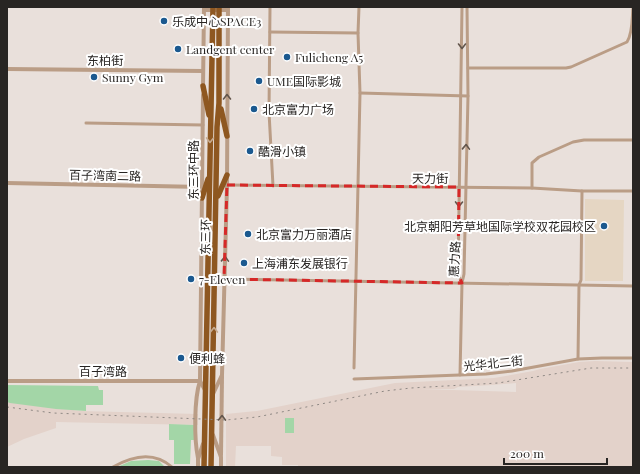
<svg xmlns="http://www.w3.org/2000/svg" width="640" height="474" font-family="'Playfair Display','Noto Sans SC',serif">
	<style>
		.built { fill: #e3d2ca; fill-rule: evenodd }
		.education { fill: #e5d6c3 }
		.green { fill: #a3d6a7 }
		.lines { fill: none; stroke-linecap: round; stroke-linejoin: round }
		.minor { stroke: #ba9d86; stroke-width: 3 }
		.tertiary { stroke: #ba9d86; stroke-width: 4 }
		.trunk { stroke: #8e5720; stroke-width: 5.5 }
		.rail { stroke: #8e8884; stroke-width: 1; stroke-dasharray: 2 4; stroke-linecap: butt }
		.oneway { stroke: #62554b }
		.oneway2 { stroke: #c6ab90 }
		.marked { fill: none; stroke: #d62828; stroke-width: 3; stroke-dasharray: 8 5; stroke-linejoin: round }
		.poi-dot { fill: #1b598f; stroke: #fff; stroke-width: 1.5 }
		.labels { text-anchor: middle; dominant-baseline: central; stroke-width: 4; stroke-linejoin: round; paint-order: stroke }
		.poi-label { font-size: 12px; fill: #282523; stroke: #fff; text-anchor: start }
		.street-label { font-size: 12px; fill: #282523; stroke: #fff }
	</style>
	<rect width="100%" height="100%" fill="#e9e0db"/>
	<g class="built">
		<path d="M595 361 633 362V467H298V465H282V457L271 456V446H236L235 467H226V414L257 411 395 383 494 378 533 371 540 369 579 362ZM516 383V392L420 389H454L458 387 491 385Z"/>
		<path d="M7 402 81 411 198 414V425L56 422V428L24 439 7 447Z"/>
	</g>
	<path class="education" d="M585 199 624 200 623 281H585Z"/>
	<g class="green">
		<path d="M7 385 98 386 99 390H103V405H86V411L56 409 10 403 7 402Z"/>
		<rect x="285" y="418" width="9" height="15"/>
		<path d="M169 424 194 425V440H191L190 464H174V440H169Z"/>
		<path d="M148 460 159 461 165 467H117L131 461Z"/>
	</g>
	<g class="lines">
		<g class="minor">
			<path d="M270 7 269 112 273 186"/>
			<path d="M270 32 358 33"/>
			<path d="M468 68H566L571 67 627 42C633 33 632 17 633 7"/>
			<path d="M360 93 468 96"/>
			<path d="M86 123 203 125"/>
			<path d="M227 185 532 188 582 191H633"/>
			<path d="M532 188V163L539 157 573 142 584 140H633"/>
			<path d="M224 279 633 286"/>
			<path d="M462 283 458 274 462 7"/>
			<path d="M578 359 579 285 581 280 582 191"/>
			<path d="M354 368 360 93 358 33 359 7"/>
			<path d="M460 375 462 283 464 274 468 96 467 7"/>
			<path d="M354 379 486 374 512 371 578 359 602 358H633"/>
			<path d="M113 467C132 456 154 451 172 467"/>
		</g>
		<g class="tertiary">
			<path d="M204 10H228"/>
			<path d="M7 69 203 71"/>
			<path d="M203 88 204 7"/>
			<path d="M203 95 200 381 205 390"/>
			<path d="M7 183 202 187"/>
			<path d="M7 381H200C194 399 194 439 198 458"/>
			<path d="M213 394 222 375 227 185 228 7"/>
			<path d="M213 435 221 457V467"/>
			<path d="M221 455 222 376"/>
			<path d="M198 467V459L203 444"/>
		</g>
		<g class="trunk">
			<path d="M203 86 209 115"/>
			<path d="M221 109 227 136"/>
			<path d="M218 196 227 175"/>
			<path d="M202 198 208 179"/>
			<path d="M204 467 213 7"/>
			<path d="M211 467 217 127 219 103V7"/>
		</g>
		<path class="rail" d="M7 407 53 413 226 420 257 417 385 391 411 388 498 383 591 368H633"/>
	</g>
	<defs><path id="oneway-chevron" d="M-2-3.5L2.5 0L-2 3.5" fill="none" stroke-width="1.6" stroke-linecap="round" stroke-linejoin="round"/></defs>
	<g class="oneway">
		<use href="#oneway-chevron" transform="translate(462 46) rotate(90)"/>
		<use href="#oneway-chevron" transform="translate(227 97) rotate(-90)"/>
		<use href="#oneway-chevron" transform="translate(466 147) rotate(-88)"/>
		<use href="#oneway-chevron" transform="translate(459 204) rotate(91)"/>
		<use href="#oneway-chevron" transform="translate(225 259) rotate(-88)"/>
		<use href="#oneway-chevron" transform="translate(222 418) rotate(-89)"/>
	</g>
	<g class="oneway2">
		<use href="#oneway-chevron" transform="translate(210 140) rotate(91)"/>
		<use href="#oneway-chevron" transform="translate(214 330) rotate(-89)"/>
	</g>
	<path class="marked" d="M227 185 459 187 458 274 462 283 224 279Z"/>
	<g class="poi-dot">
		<circle cx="164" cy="21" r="4"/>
		<circle cx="178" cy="49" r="4"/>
		<circle cx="287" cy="57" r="4"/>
		<circle cx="94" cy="77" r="4"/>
		<circle cx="259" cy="81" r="4"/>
		<circle cx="254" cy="109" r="4"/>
		<circle cx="250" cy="151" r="4"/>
		<circle cx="604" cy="226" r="4"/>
		<circle cx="248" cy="234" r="4"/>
		<circle cx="244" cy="263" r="4"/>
		<circle cx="191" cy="279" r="4"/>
		<circle cx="181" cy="358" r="4"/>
	</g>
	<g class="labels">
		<g class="poi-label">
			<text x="172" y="21">乐成中心SPACE3</text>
			<text x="186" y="49">Landgent center</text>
			<text x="295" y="57">Fulicheng A5</text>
			<text x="102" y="77">Sunny Gym</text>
			<text x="267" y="81">UME国际影城</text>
			<text x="262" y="109">北京富力广场</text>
			<text x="258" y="151">酷滑小镇</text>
			<text x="596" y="226" text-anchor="end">北京朝阳芳草地国际学校双花园校区</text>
			<text x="256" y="234">北京富力万丽酒店</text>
			<text x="252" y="263">上海浦东发展银行</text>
			<text x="199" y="279">7-Eleven</text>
			<text x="189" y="358">便利蜂</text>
		</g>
		<g class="street-label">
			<text x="105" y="60">东柏街</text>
			<text transform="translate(193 170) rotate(-90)">东三环中路</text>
			<text transform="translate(105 175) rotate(1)">百子湾南二路</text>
			<text x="430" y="178">天力街</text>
			<text transform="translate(205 237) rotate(-89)">东三环</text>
			<text transform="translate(454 259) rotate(-87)">惠力路</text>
			<text transform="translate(493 363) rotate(-6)">光华北二街</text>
			<text x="103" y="371">百子湾路</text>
		</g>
	</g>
	<rect width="640" height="474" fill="none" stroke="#282523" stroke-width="16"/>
	<path d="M504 458v6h103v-6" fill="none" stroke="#282523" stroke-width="2"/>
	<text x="510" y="458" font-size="12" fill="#282523" stroke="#ffffff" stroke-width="3" paint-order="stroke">200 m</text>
</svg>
